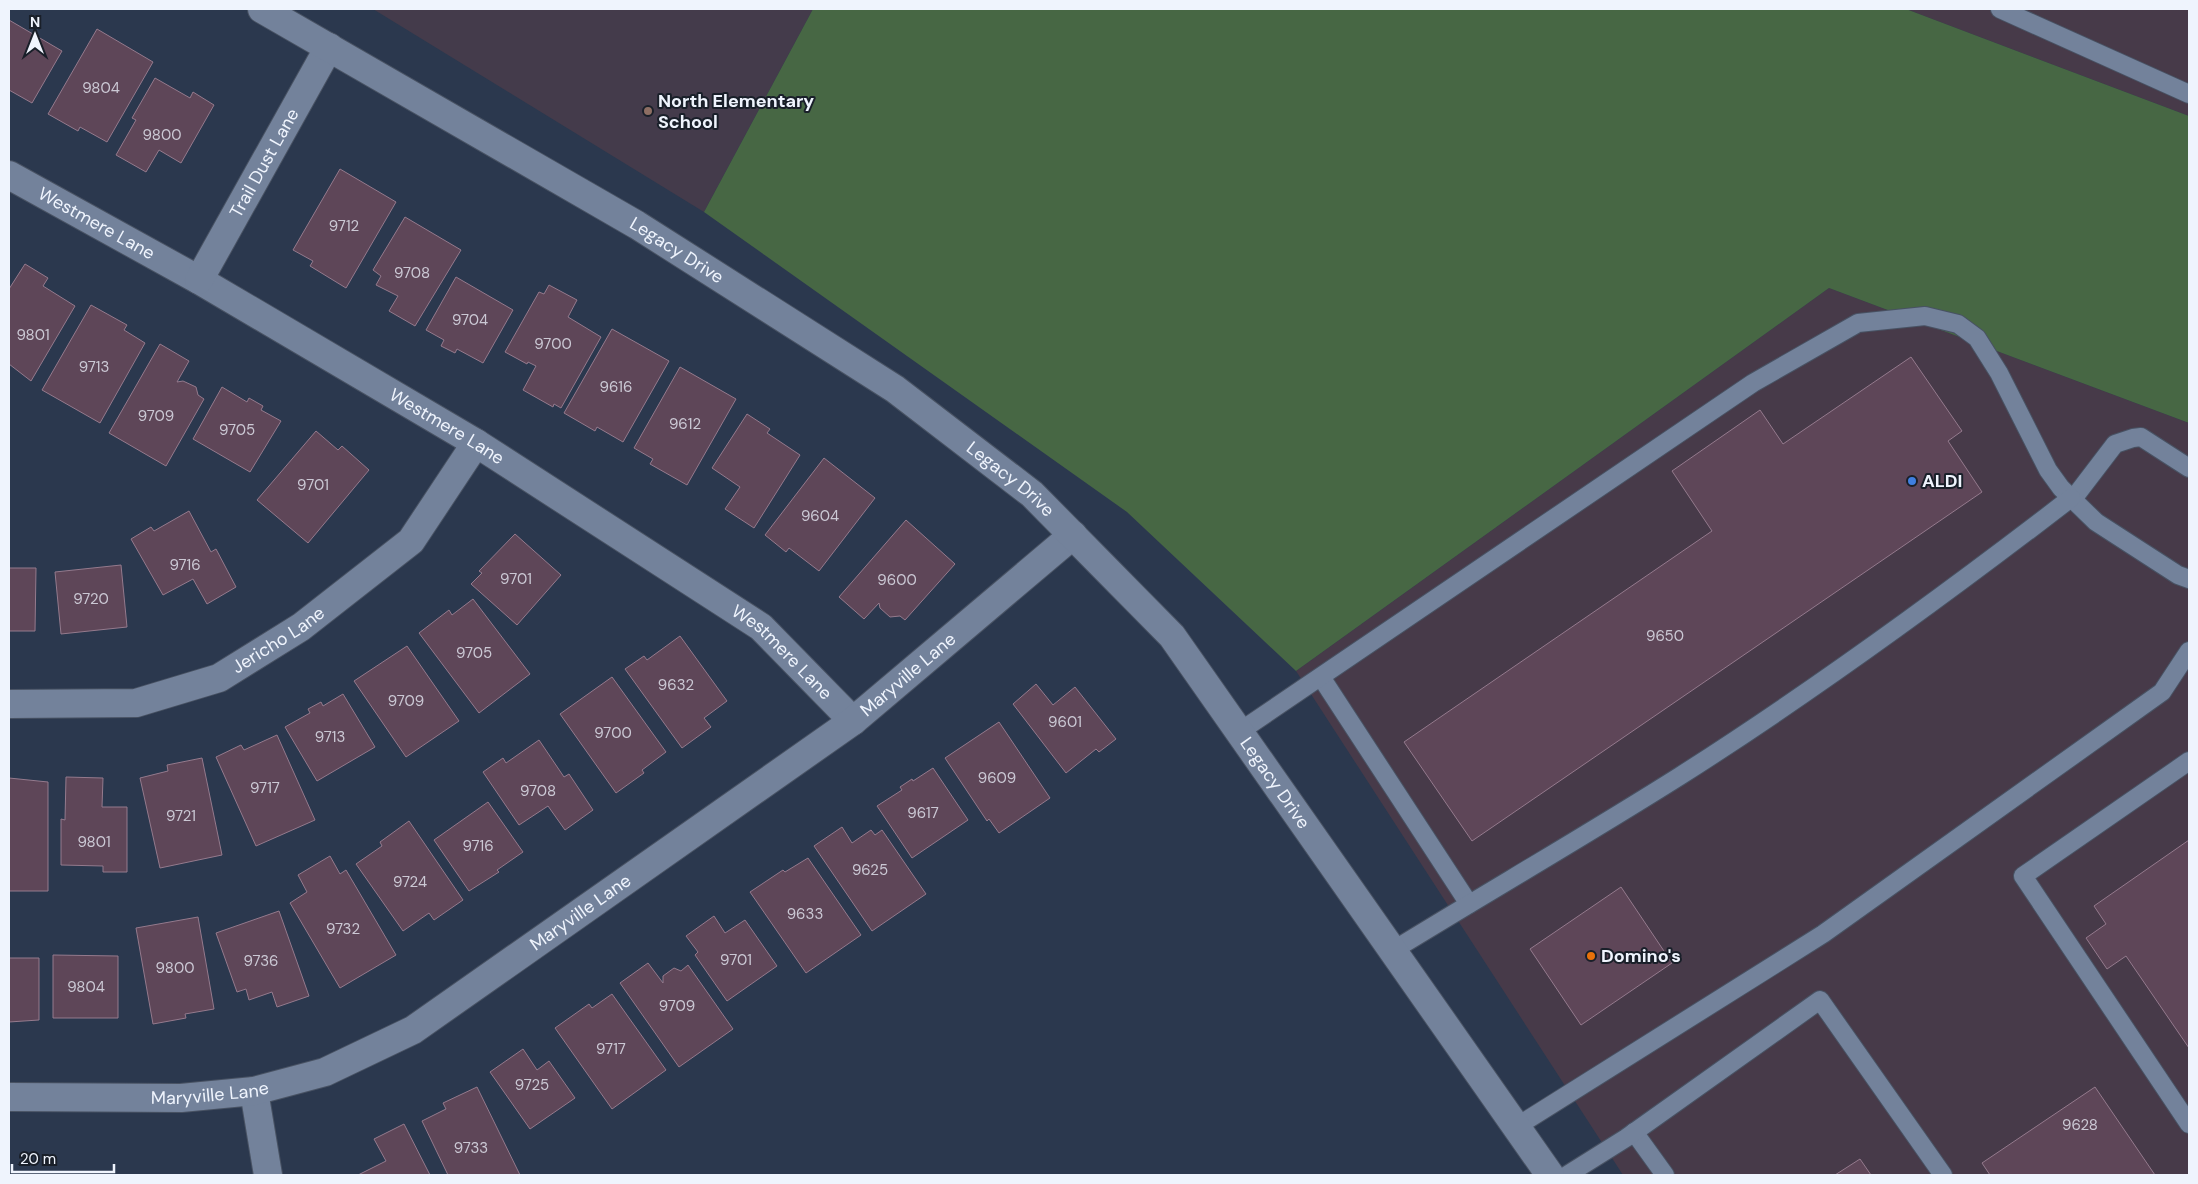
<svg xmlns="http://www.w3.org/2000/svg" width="2198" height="1184" font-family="'DM Sans',sans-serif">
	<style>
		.commercial { fill: #473a49 }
		.education { fill: #443b4b }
		.green { fill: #476744 }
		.building { fill: #5e4658; stroke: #947a8d }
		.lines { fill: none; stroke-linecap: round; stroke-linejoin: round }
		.service-casing { stroke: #485263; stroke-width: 20 }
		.minor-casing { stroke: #485263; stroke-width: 30 }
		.tertiary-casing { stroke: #485263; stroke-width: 30 }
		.service { stroke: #73829b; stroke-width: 18 }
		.minor { stroke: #73829b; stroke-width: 28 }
		.tertiary { stroke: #73829b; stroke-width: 28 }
		.education-dot { fill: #8d6e63; stroke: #191f29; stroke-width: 2 }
		.shop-dot { fill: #3f7fe0; stroke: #191f29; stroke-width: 2 }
		.food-dot { fill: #e8710a; stroke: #191f29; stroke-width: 2 }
		.labels { text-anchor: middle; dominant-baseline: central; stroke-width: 4; stroke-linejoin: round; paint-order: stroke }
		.number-label { font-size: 15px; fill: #cbc8d4 }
		.poi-label { font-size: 18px; font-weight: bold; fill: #eff4fd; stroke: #191f29; text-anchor: start }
		.street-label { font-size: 18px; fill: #eff4fd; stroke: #191f29 }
	</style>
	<rect width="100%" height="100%" fill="#2b384e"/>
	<g class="commercial">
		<path d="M1906 9H2189V116Z"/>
		<path d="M1829 288 2189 423V1175H1623L1296 671Z"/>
	</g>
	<path class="education" d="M373 9H813L704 212Z"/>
	<path class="green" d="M813 9H1906L2189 116V423L1829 288 1296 671 1127 512 704 212Z"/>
	<g class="building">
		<path d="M9 20 62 51 32 103 9 90Z"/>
		<path d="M97 29 153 62 107 142 80 127 78 131 48 114Z"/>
		<path d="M155 78 190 98 193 92 214 105 181 163 159 150 146 172 116 155 136 120 132 118Z"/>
		<path d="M340 169 396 202 346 288 310 266 313 261 293 250Z"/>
		<path d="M405 217 461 250 415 326 389 311 398 296 376 285 381 276 373 270Z"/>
		<path d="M25 264 48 278 43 286 75 306 31 381 9 364V289Z"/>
		<path d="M456 277 513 310 483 363 457 349 455 353 441 346 444 340 426 330Z"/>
		<path d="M549 285 577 300 568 317 601 337 561 408 554 404 553 407 523 390 536 366 528 362 527 364 505 352 539 292 544 294Z"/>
		<path d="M91 305 127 325 124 330 145 343 100 423 42 390Z"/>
		<path d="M612 329 669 361 623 442 597 427 595 431 564 413Z"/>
		<path d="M160 344 189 361 177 382 183 381 196 387 198 395 204 399 166 466 109 433Z"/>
		<path d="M1911 357 1962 431 1948 441 1982 492 1472 841 1404 742 1712 531 1672 471 1760 410 1783 444Z"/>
		<path d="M680 367 736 399 687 485 650 464 653 459 634 448Z"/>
		<path d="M222 387 247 402 249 398 263 406 261 410 281 421 250 472 193 439Z"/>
		<path d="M747 414 770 429 767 433 800 455 754 528 725 509 740 487 712 468Z"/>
		<path d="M316 431 338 450 342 446 369 470 308 543 257 500Z"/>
		<path d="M824 458 875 498 819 571 789 548 786 552 765 535Z"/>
		<path d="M189 511 211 552 216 549 236 587 207 604 193 579 163 595 131 539 151 527 154 531Z"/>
		<path d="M906 520 955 564 905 620 900 616 890 617 880 608 879 603 864 619 839 597Z"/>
		<path d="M515 534 561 575 517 625 471 584 482 573 479 571Z"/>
		<path d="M121 565 127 627 61 634 55 572Z"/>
		<path d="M9 568H36L35 631H9Z"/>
		<path d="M473 599 530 674 479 713 419 633 449 610 452 615Z"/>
		<path d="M680 636 727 701 704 718 711 727 682 748 625 669 644 656 647 660Z"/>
		<path d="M407 646 459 721 406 757 354 681Z"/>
		<path d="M612 677 666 752 642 770 644 773 616 793 560 714Z"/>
		<path d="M1036 684 1053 705 1075 687 1116 739 1099 752 1096 749 1066 773 1013 704Z"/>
		<path d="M343 694 375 747 317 781 285 727 310 713 308 709 321 702 323 706Z"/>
		<path d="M999 722 1050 798 999 833 989 819 987 821 945 758Z"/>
		<path d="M277 735 315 820 256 846 216 757 241 745 244 750Z"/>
		<path d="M539 740 564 777 569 774 593 810 565 830 548 806 519 825 483 772 503 758 506 763Z"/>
		<path d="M202 758 222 855 160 868 140 778 168 771 167 765Z"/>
		<path d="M933 768 968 820 912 858 877 806 902 790 900 787 912 779 913 781Z"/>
		<path d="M66 777 103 778 102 807H127V872H103V866L61 865V819L65 820Z"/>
		<path d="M9 778 48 782V891H9Z"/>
		<path d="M488 802 523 852 497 870 499 872 469 891 434 840Z"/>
		<path d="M409 821 463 900 434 920 429 913 403 931 356 864 382 846 380 842Z"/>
		<path d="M842 827 852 843 871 830 875 835 882 830 926 894 872 931 814 846Z"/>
		<path d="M2189 840V1048L2126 956 2107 969 2086 938 2106 924 2094 906Z"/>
		<path d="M330 856 340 874 346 870 396 955 340 988 290 903 307 892 298 875Z"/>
		<path d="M808 858 861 935 806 973 750 892 783 870 785 872Z"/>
		<path d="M1621 887 1672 963 1581 1025 1530 949Z"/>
		<path d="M279 911 309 996 277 1007 272 992 249 1000 246 989 237 992 216 933Z"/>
		<path d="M714 916 725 933 745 920 777 966 727 1001 695 955 698 952 686 936Z"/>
		<path d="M198 917 214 1009 185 1014 186 1018 153 1024 136 928Z"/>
		<path d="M53 955 118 956V1018H53Z"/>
		<path d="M9 958H39V1020L9 1022Z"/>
		<path d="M648 963 663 983V976L674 968 681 971 688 965 733 1029 679 1067 620 983Z"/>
		<path d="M612 994 666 1070 612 1109 555 1028 589 1004 592 1008Z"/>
		<path d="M523 1049 537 1070 549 1061 575 1098 530 1129 490 1072Z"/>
		<path d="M477 1087 520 1175H448L422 1121 446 1109 443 1103Z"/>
		<path d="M2095 1087 2155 1175H1990L1982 1163Z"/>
		<path d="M404 1124 430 1175H358L386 1161 374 1139Z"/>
		<path d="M1860 1159 1871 1175H1835Z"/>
	</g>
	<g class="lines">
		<g class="service-casing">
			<g id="service">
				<path d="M2000 9 2189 94"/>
				<path d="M2073 499 2115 444 2133 438 2141 437 2189 468"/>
				<path d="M1321 677 1469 904"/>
				<path d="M1239 732 1753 383 1858 323 1925 316 1958 324 1977 338 1999 373 2048 470 2061 488 2096 522 2178 575 2189 579"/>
				<path d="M2189 761 2023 876 2189 1124"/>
				<path d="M1392 951C1488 892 1585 836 1680 776 1815 690 1945 595 2071 498"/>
				<path d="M1516 1127 1823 934 2162 692 2189 651"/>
				<path d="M1634 1132 1665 1175"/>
				<path d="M1567 1175 1626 1138 1820 1000 1943 1175"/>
			</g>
		</g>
		<g class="minor-casing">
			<g id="minor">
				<path id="s1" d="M9 175 199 280 476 443 761 627 853 721"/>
				<path id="s2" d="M199 280 329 47"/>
				<path id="s3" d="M9 704 136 703 219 678 301 627 411 541 476 443"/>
				<path d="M254 1091 268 1175"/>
				<path id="s4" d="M9 1097 181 1098 254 1091 325 1072 413 1030 853 721 1073 535"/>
			</g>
		</g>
		<g class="tertiary-casing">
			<g id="tertiary">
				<path id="s5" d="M262 9 637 225 895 389 1032 494 1172 636 1550 1175"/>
			</g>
		</g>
		<use href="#service" class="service"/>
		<use href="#minor" class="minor"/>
		<use href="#tertiary" class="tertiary"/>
	</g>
	<circle class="education-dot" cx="648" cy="111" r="5"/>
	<circle class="shop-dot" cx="1912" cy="481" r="5"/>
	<circle class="food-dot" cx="1591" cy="956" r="5"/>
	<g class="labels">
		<g class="number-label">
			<text x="101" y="88">9804</text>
			<text x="162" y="135">9800</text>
			<text x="344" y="226">9712</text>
			<text x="412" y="273">9708</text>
			<text x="470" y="320">9704</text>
			<text x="33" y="335">9801</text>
			<text x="553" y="344">9700</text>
			<text x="94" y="367">9713</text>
			<text x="616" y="387">9616</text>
			<text x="156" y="416">9709</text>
			<text x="685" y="424">9612</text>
			<text x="237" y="430">9705</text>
			<text x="313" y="485">9701</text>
			<text x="820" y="516">9604</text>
			<text x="185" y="565">9716</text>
			<text x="516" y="579">9701</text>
			<text x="897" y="580">9600</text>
			<text x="91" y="599">9720</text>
			<text x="1665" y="636">9650</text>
			<text x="474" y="653">9705</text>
			<text x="676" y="685">9632</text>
			<text x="406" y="701">9709</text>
			<text x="1065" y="722">9601</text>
			<text x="613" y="733">9700</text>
			<text x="330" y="737">9713</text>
			<text x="997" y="778">9609</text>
			<text x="265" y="788">9717</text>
			<text x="538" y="791">9708</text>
			<text x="923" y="813">9617</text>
			<text x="181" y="816">9721</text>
			<text x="94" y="842">9801</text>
			<text x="478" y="846">9716</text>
			<text x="870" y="870">9625</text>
			<text x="410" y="882">9724</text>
			<text x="805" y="914">9633</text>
			<text x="343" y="929">9732</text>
			<text x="736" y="960">9701</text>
			<text x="261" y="961">9736</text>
			<text x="175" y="968">9800</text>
			<text x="86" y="987">9804</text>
			<text x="677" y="1006">9709</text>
			<text x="611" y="1049">9717</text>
			<text x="532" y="1085">9725</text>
			<text x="2080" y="1125">9628</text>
			<text x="471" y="1148">9733</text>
		</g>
		<g class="poi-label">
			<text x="658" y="101">North Elementary<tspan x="658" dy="21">School</tspan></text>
			<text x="1922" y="481">ALDI</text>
			<text x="1601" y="956">Domino's</text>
		</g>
		<g class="street-label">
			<text stroke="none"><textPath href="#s2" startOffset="134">Trail Dust Lane</textPath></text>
			<text stroke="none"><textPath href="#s1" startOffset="100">Westmere Lane</textPath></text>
			<text stroke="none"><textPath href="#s5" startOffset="480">Legacy Drive</textPath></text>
			<text stroke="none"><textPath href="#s1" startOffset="505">Westmere Lane</textPath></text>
			<text stroke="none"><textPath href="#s5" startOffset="885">Legacy Drive</textPath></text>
			<text stroke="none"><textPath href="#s3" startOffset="284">Jericho Lane</textPath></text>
			<text stroke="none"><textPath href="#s1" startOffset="910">Westmere Lane</textPath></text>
			<text stroke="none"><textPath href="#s4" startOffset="1026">Maryville Lane</textPath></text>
			<text stroke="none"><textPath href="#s5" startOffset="1290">Legacy Drive</textPath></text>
			<text stroke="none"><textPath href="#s4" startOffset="621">Maryville Lane</textPath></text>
			<text stroke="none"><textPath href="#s4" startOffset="201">Maryville Lane</textPath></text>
		</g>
	</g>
	<rect width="2198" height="1184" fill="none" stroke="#eff4fd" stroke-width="20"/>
	<g transform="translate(35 35)" stroke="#191f29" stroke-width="4" paint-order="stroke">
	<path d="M0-4L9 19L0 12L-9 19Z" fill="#eff4fd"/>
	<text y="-8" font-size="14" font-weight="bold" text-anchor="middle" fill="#eff4fd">N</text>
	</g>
	<path d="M12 1164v8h102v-8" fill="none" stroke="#eff4fd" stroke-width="2.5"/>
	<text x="20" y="1164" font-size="15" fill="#eff4fd" stroke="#191f29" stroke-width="4" paint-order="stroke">20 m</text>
</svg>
